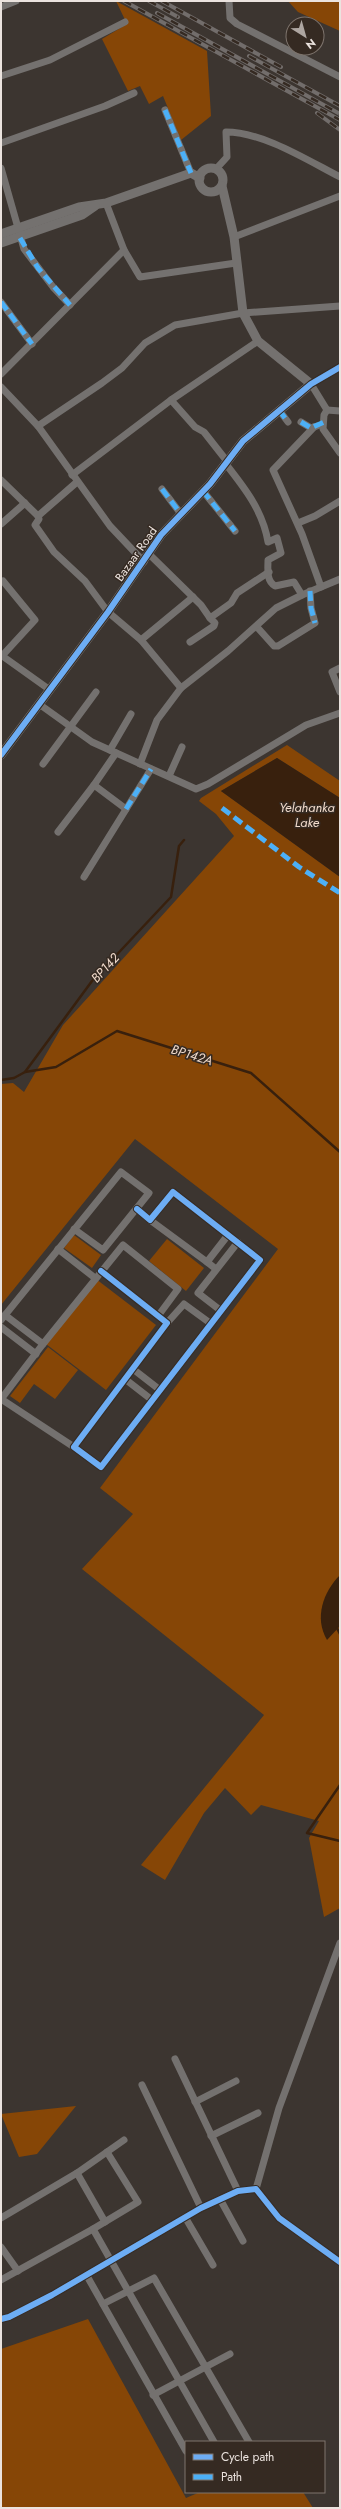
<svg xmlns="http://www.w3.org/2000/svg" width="341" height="2509" font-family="Jost,sans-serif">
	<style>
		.green { fill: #864606 }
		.water { fill: #38200d }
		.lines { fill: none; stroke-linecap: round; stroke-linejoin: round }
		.stream { stroke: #38200d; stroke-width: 2.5 }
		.minor { stroke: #74716f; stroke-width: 7 }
		.tertiary { stroke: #74716f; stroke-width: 9 }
		.rail-casing { stroke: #726d6b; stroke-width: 4 }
		.rail { stroke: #352a22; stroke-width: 2.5; stroke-dasharray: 8; stroke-linecap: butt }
		.quiet { stroke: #4cb0f7; stroke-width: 5; stroke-dasharray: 10 5; stroke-linecap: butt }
		.cycleway-casing { stroke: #352a22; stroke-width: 8 }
		.cycleway { stroke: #6dadf4; stroke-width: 6 }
		.labels { text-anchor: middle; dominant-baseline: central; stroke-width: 3; stroke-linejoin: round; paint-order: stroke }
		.street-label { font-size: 12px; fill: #ebe3de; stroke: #352a22 }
		.water-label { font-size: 13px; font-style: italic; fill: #f1dbcc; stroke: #352a22 }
	</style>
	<rect width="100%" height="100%" fill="#3c3530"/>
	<g class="green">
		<path d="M116 1 207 51 211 116 181 140 163 96 149 104 140 86 128 91 102 39 127 24Z"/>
		<path d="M288 1H340V31L298 12Z"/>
		<path d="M287 745 340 781V798L277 758 221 791 340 877V1908L324 1917 309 1838 319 1821 261 1805 251 1815 225 1788 204 1813 165 1880 141 1865 264 1715 82 1569 133 1514 100 1488 278 1249 135 1139 1 1305V1084L13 1083 24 1092 63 1025 234 836 216 814 199 801 201 798Z"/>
		<path d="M74 1235 101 1255 92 1268 64 1248Z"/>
		<path d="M167 1239 204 1268 186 1291 149 1261Z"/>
		<path d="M96 1279 156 1325 106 1390 46 1344Z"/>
		<path d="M48 1347 78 1370 55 1399 34 1384 20 1403 10 1396Z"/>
		<path d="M76 2106 37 2154 19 2157 1 2114Z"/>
		<path d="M88 2319 186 2498 200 2492H303L313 2508H1V2349Z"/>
	</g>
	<g class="water">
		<path d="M277 758 340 798V877L221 791Z"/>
		<path d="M340 1575V1626L327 1640C314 1618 323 1592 340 1575Z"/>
	</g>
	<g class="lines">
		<g class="stream">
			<path d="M25 1072 56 1067 117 1031 251 1073 340 1152"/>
			<path d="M1 1080 14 1078 25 1072 92 981 171 897 179 846 184 840"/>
			<path d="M337 1628 340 1634"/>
			<path d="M340 1785 307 1833 340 1841"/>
		</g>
		<g class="minor">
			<path d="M229 1 230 18 237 24 340 77"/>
			<path d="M1 7 16 1"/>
			<path d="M1 76 50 60 125 22"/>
			<path d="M165 110 191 173"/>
			<path d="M1 143 105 106 134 93"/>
			<path d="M1 168 24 249 53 287 70 305"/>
			<path d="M216 169 227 157 226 132C263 132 307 160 340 177"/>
			<path d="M234 237 340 196"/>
			<path d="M124 250 140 277 236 263"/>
			<path d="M1 302 32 344"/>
			<path d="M340 367 311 384 327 410 324 415 323 429 340 453"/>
			<path d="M1 374 124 250 106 203"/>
			<path d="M1 387 38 426 110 526 144 562"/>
			<path d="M279 410 288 422"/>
			<path d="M327 410 340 411"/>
			<path d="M301 422 311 428 317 426"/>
			<path d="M38 426 102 383 122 368 145 343 175 325 243 313 340 306"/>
			<path d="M314 427 273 470 302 534 321 587 340 579"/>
			<path d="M226 460 204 432 195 427 171 400 258 341"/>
			<path d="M225 463C244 487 263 511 268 542L277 538 281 553 268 560C268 569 266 581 275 586L294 582 302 595 321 587"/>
			<path d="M72 475 171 400"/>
			<path d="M1 480 38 516 39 519 35 525 54 552 85 581 108 612 141 640 181 688"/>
			<path d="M162 489 181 514"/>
			<path d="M203 491 235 531"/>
			<path d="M38 516 77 482"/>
			<path d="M298 523 315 516 340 501"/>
			<path d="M1 524 25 503"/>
			<path d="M149 554 201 605 210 618 231 603 237 593 269 572"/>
			<path d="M257 627 274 646H278L315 623 311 608 310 591"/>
			<path d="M141 640 193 597"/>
			<path d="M190 642 214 626 215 623 210 618"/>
			<path d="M1 655 50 690"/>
			<path d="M2 656 35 620 3 581"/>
			<path d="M340 668 332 672 340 692"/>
			<path d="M39 704 92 742 196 789 208 784 306 725 340 713"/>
			<path d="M110 750 131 714"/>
			<path d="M116 753 94 785 126 809"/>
			<path d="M43 764 96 692"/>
			<path d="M140 764 157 720 181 688 228 651 276 608 302 595"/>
			<path d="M169 776 182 747"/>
			<path d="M58 832 94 785"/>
			<path d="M84 877 151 769"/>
			<path d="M150 1220 207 1262"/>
			<path d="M58 1249 95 1278"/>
			<path d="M216 1269 207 1262 228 1235"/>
			<path d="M101 1271 167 1323 74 1447 101 1467 260 1260 173 1192 150 1220 137 1209"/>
			<path d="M220 1310 198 1293 238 1242"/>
			<path d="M5 1315 43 1344 123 1245 178 1289 158 1316"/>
			<path d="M1 1320C41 1271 81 1221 121 1172L149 1193 103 1250 74 1229"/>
			<path d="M167 1323 184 1304 210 1323"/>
			<path d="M1 1327 36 1354"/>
			<path d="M133 1369 160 1390"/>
			<path d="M125 1379 152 1400"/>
			<path d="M2 1398 43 1344"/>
			<path d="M1 1399 74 1447"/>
			<path d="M175 2059 238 2191"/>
			<path d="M142 2085 201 2208"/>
			<path d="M195 2102 236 2081"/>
			<path d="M211 2136 258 2113"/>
			<path d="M77 2173 105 2222"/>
			<path d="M256 2189 279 2108 340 1943"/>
			<path d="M220 2199 243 2241"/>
			<path d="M185 2217 213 2265"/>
			<path d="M1 2218 77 2173 124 2140"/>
			<path d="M93 2229 138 2202 107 2152"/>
			<path d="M1 2247 18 2271"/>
			<path d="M87 2276 186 2451"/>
			<path d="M1 2280 93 2229 214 2442"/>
			<path d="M103 2304 154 2278 249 2442"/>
			<path d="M1 2319 9 2317 52 2295 201 2208 238 2191 256 2189 279 2218 340 2262"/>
			<path d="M153 2395 230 2354"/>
		</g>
		<g class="tertiary">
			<circle cx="211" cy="180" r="12"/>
			<path d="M1 234 79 207 106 203 191 173 200 178"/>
			<path d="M1 243 82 215 95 206"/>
			<path d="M1 755 108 612 161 535 210 484 243 441 311 384 258 341 243 313 234 237 222 186"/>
		</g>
		<g class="rail-casing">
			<g id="rail">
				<path d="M124 1 340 120"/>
				<path d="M149 1 178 17"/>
				<path d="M162 1 281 67"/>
				<path d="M157 13 340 114"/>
				<path d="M249 56 340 106"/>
				<path d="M317 113 340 130"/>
			</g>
		</g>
		<use href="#rail" class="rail"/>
		<g class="quiet">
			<path d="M165 110 191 173"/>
			<path d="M20 238 38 268 70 305"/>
			<path d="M1 302 32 344"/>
			<path d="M279 410 288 422"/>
			<path d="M301 422 311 428 324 422"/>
			<path d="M162 489 181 514"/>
			<path d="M203 491 235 531"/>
			<path d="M310 591 311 608 315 623"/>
			<path d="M222 808 299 867 340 893"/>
			<path d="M126 809 151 769"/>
		</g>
		<g class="cycleway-casing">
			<g id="cycleway">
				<path d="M1 755 108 612 161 535 210 484 243 441 311 384 340 367"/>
				<path d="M101 1271 167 1323 74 1447 101 1467 260 1260 173 1192 150 1220 137 1209"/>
				<path d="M1 2319 9 2317 52 2295 201 2208 238 2191 256 2189 279 2218 340 2262"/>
			</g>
		</g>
		<use href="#cycleway" class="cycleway"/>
	</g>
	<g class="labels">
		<g class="street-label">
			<text transform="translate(136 554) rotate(-55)">Bazaar Road</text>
		</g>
		<g class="water-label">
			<text x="307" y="807">Yelahanka<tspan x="307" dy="15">Lake</tspan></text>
			<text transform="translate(105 968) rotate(-47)">BP142</text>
			<text transform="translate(192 1055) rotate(17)">BP142A</text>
		</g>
	</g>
	<rect width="341" height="2509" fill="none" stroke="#ebe3de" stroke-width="4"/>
	<rect x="185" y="2441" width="140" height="52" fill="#352a22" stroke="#7e746d"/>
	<rect x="193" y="2454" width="20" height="6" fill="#6dadf4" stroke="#7e746d"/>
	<text x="221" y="2461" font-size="12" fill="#ebe3de">Cycle path</text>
	<rect x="193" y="2474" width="20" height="6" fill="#4cb0f7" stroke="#7e746d"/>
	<text x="221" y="2481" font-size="12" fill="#ebe3de">Path</text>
	<g transform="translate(305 36) rotate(143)"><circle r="19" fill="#352a22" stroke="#7e746d"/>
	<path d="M0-3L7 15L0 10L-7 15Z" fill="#aea6a1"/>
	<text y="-6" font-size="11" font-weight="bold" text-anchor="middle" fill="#ebe3de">N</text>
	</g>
</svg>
